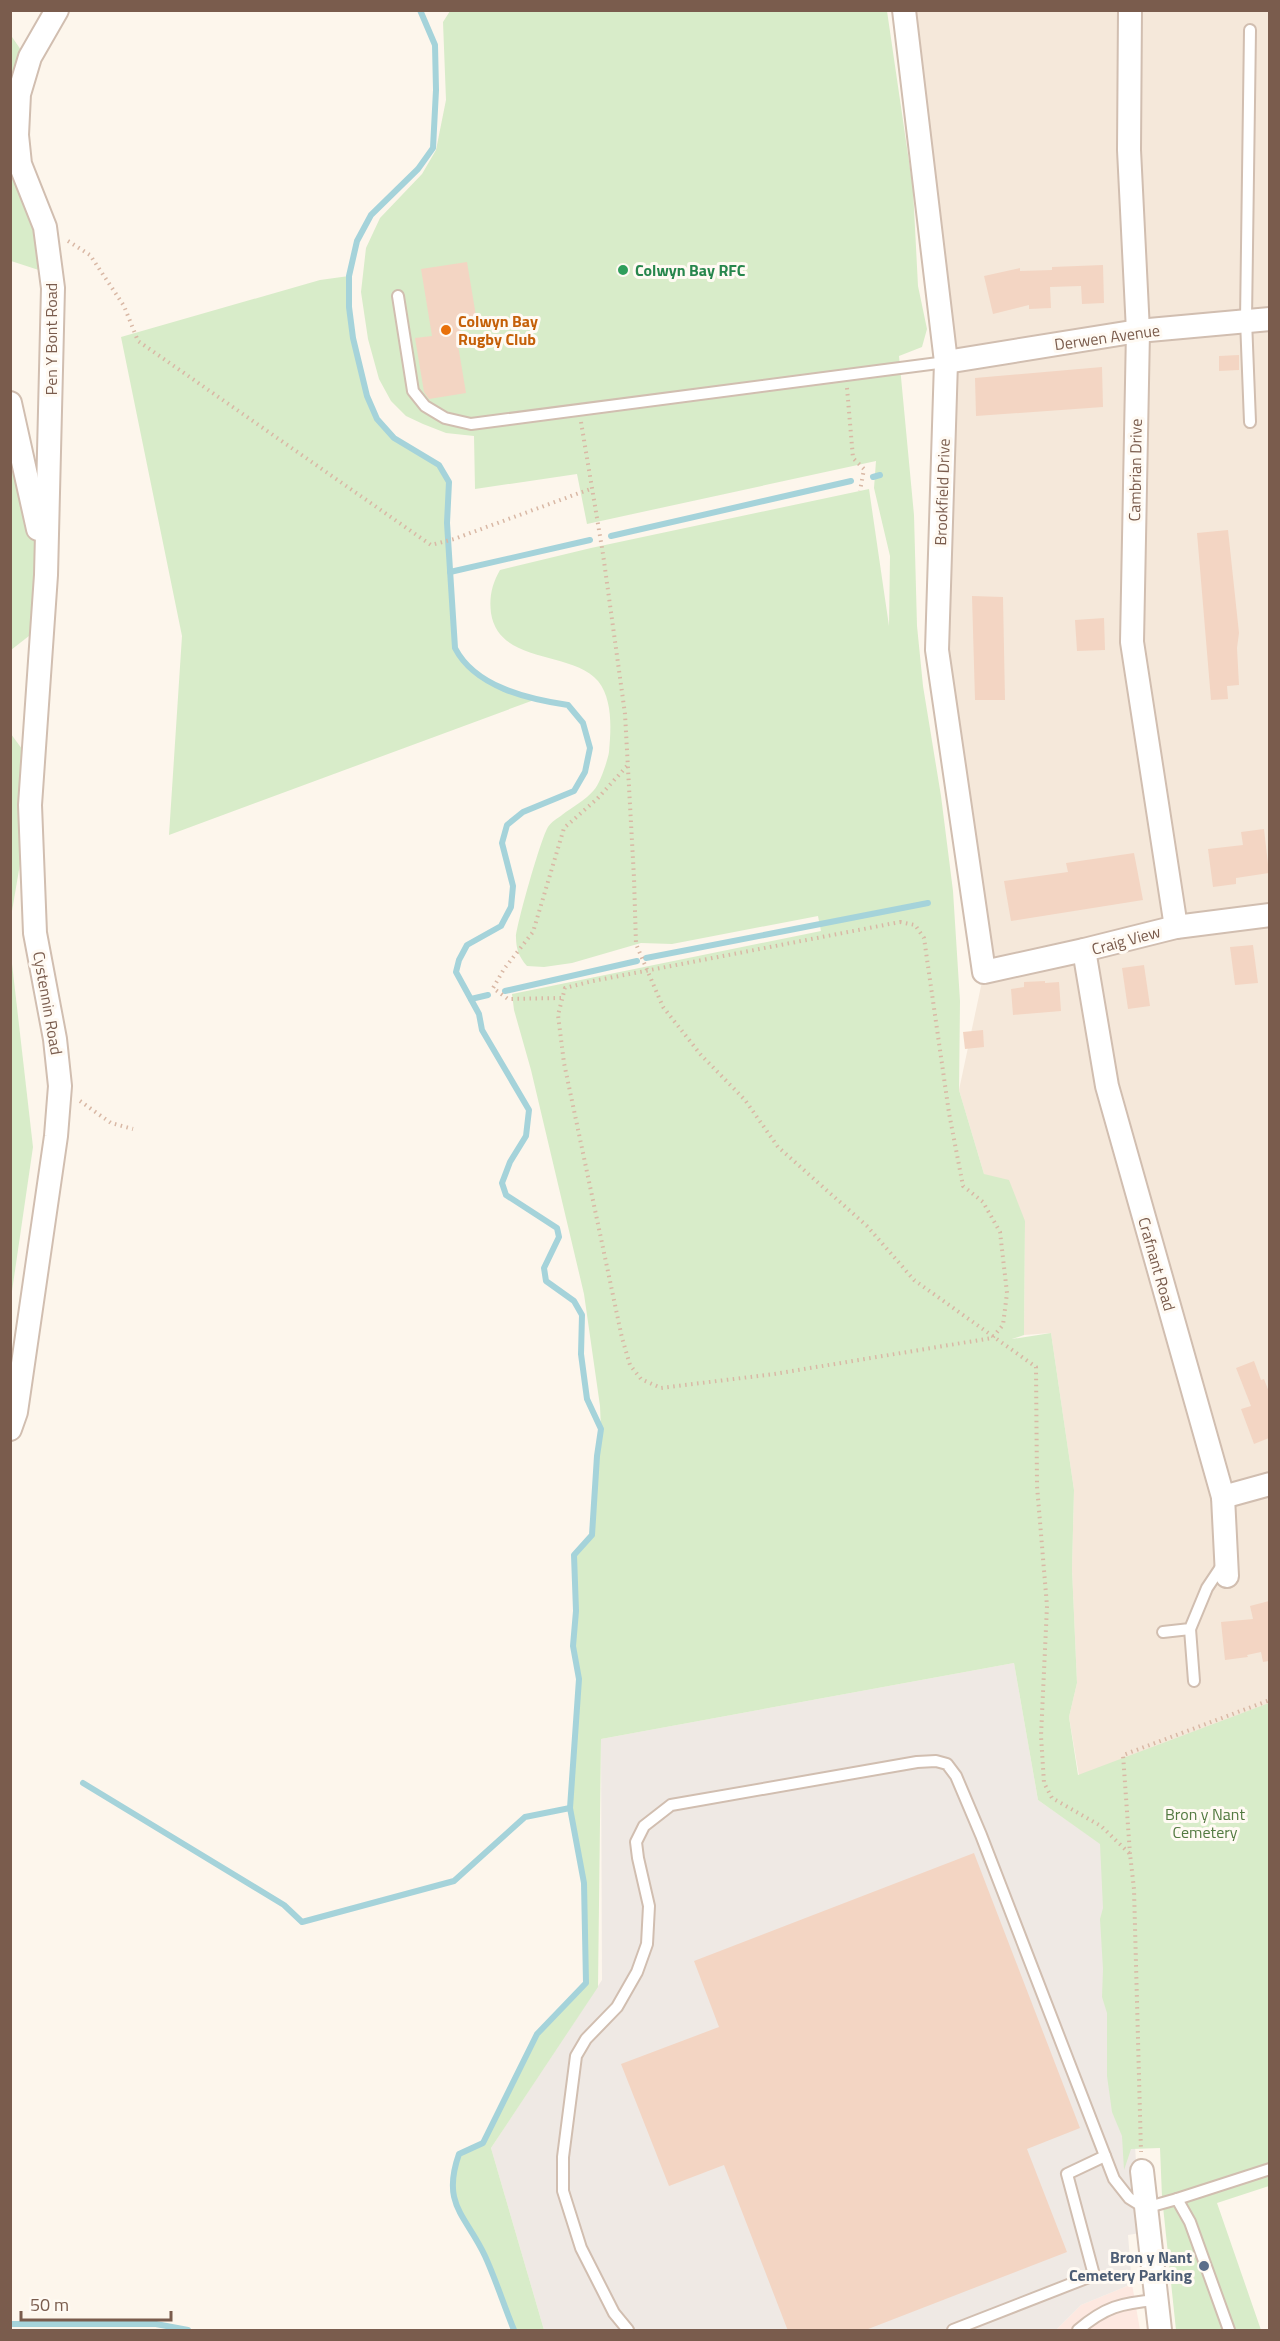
<svg xmlns="http://www.w3.org/2000/svg" width="1280" height="2341" font-family="'Titillium Web',sans-serif">
	<style>
		.residential { fill: #f5e8da }
		.commercial { fill: #fde8e0 }
		.industrial { fill: #efe9e4 }
		.green { fill: #d8ecc9 }
		.lines { fill: none; stroke-linecap: round; stroke-linejoin: round }
		.stream { stroke: #a5d3da; stroke-width: 6 }
		.building { fill: #f3d5c3 }
		.service-casing { stroke: #d1beb0; stroke-width: 14 }
		.minor-casing { stroke: #d1beb0; stroke-width: 26 }
		.path { stroke: #d9b8a5; stroke-width: 4; stroke-dasharray: 1.5 4.5; stroke-linecap: butt }
		.service { stroke: #fff; stroke-width: 10 }
		.minor { stroke: #fff; stroke-width: 22 }
		.leisure-dot { fill: #2e9e5b; stroke: #fffaf3; stroke-width: 2 }
		.food-dot { fill: #e8710a; stroke: #fffaf3; stroke-width: 2 }
		.service-dot { fill: #5c6f8a; stroke: #fffaf3; stroke-width: 2 }
		.labels { text-anchor: middle; dominant-baseline: central; stroke-width: 6; stroke-linejoin: round; paint-order: stroke }
		.leisure-label { font-size: 16px; font-weight: bold; fill: #27864d; stroke: #fffaf3; text-anchor: start }
		.food-label { font-size: 16px; font-weight: bold; fill: #c56008; stroke: #fffaf3; text-anchor: start }
		.street-label { font-size: 16px; fill: #7a5c4d; stroke: #fffaf3 }
		.park-label { font-size: 16px; fill: #537a41; stroke: #fffaf3 }
		.service-label { font-size: 16px; font-weight: bold; fill: #4e5e75; stroke: #fffaf3; text-anchor: end }
	</style>
	<rect width="100%" height="100%" fill="#fdf6ec"/>
	<path class="residential" d="M904 11H1269V1709L1079 1776 1069 1717 1077 1683 1072 1569 1074 1490 1051 1333 1024 1335 1025 1221 984 1174 959 1090 984 972 937 650 946 362Z"/>
	<path class="commercial" d="M1132 2284 1140 2330H1056L1081 2305Z"/>
	<path class="industrial" d="M1014 1663 1038 1800 1111 1851 1135 2145 1140 2233 1128 2235 1132 2284 1081 2305 1056 2330H544L491 2148 602 1980 601 1739Z"/>
	<g class="green">
		<path d="M450 11H887L913 189 918 286 927 329 922 347 899 356 914 515 917 626 923 686 941 796 953 891 960 1001 959 1090 984 1174 1009 1180 1025 1221 1024 1335 1012 1339 1051 1333 1074 1490 1072 1569 1077 1683 1069 1717 1078 1775 1269 1703V2186L1217 2203 1261 2330H1176L1162 2197 1160 2148 1131 2149 1124 2170 1122 2136 1112 2112 1107 2076V2013L1102 1997 1103 1969 1100 1919 1103 1908 1100 1844 1038 1800 1014 1663 601 1739 598 1987 491 2148 544 2330H512C503 2306 496 2280 485 2256 468 2217 442 2202 459 2154L483 2143 537 2034 586 1982 584 1883 570 1808 579 1679 573 1646 576 1611 574 1555 592 1535 601 1429 600 1406 584 1294 531 1070 514 1010 512 994 821 931 818 916 672 944 641 943 572 963 544 967 527 966C519 957 516 949 516 937 517 923 541 838 548 827 551 822 558 818 562 815 572 807 586 800 594 790 600 784 608 759 609 752 611 729 613 700 598 681 572 650 499 665 491 613 489 597 492 584 500 570L591 548 869 489 889 626 890 556 874 488 876 461 587 524 577 474 475 489 474 436 446 433 423 424 406 416 391 401 379 379 368 339 361 292 366 248 380 218 422 174 436 150 446 100 443 22Z"/>
		<path d="M10 34 23 53 19 157 51 274 11 261Z"/>
		<path d="M349 276C349 320 358 410 395 439 414 452 438 457 447 480 452 492 447 512 447 525 449 566 452 607 455 648L462 662 494 684 534 700 169 835 182 636 121 337 320 280Z"/>
		<path d="M10 407 46 575 43 625 11 650Z"/>
		<path d="M11 734 33 764 30 805 11 917Z"/>
		<path d="M11 955 33 1147 11 1298H10Z"/>
	</g>
	<g class="lines">
		<g class="stream">
			<path d="M420 10 435 45 436 90 433 148 418 169 371 215 357 241 349 276V307L353 338 367 396 377 419 394 438 439 465 449 482 447 523 455 648C475 687 528 699 568 705L583 723 590 748 585 772 574 791 523 812 507 825 502 843 513 886 511 907 501 926 467 945 459 960 456 972 479 1014 482 1030 529 1110 526 1136 510 1162 502 1183 506 1195 557 1228 559 1237 544 1268 546 1281 574 1301 582 1315 581 1354 587 1399 601 1429 597 1456 592 1535 574 1555 576 1611 573 1646 579 1679 570 1808 584 1883 586 1983 537 2034 483 2143 459 2154C441 2205 466 2215 485 2256 496 2280 504 2306 514 2330"/>
			<path d="M873 477 880 475"/>
			<path d="M611 536 851 481"/>
			<path d="M450 572 590 540"/>
			<path d="M646 958 928 903"/>
			<path d="M505 991 637 961"/>
			<path d="M471 999 488 995"/>
			<path d="M83 1783 284 1905 302 1922 454 1881 525 1817 570 1808"/>
			<path d="M10 2324H156L188 2330"/>
		</g>
	</g>
	<g class="building">
		<path d="M467 262 477 322 460 325 463 344 458 345 466 393 429 399 424 392 415 338 432 336 421 269Z"/>
		<path d="M1103 265 1104 303 1082 304 1081 286 1050 287 1051 308 1029 309V305L993 314 984 276 1020 268V271L1052 270V267Z"/>
		<path d="M1239 355V370L1219 371V356Z"/>
		<path d="M1102 367 1103 407 976 416 975 378Z"/>
		<path d="M1228 530 1239 633 1237 648 1239 685 1227 686 1228 699 1211 700 1197 533Z"/>
		<path d="M972 596 1003 597 1005 700H975Z"/>
		<path d="M1104 618 1105 650 1077 651 1075 620Z"/>
		<path d="M1264 829 1269 873 1236 878V884L1213 887 1208 849 1243 845 1241 832Z"/>
		<path d="M1134 853 1143 900 1011 921 1004 881 1068 872 1066 863Z"/>
		<path d="M1253 945 1258 983 1235 985 1230 947Z"/>
		<path d="M1144 965 1150 1006 1128 1009 1122 968Z"/>
		<path d="M1045 981V983L1059 982 1061 1011 1013 1015 1011 989 1024 987V982Z"/>
		<path d="M983 1030 984 1047 965 1049 963 1032Z"/>
		<path d="M1254 1361 1261 1380 1264 1379 1269 1392V1438L1254 1444 1241 1409 1251 1406 1236 1368Z"/>
		<path d="M1269 1601V1661L1263 1662 1261 1652 1247 1655 1248 1657 1225 1660 1221 1622 1253 1619 1250 1606Z"/>
		<path d="M974 1853 1080 2128 1027 2149 1067 2252 863 2331H788L724 2165 669 2186 621 2064 719 2027 694 1961Z"/>
	</g>
	<g class="lines">
		<g class="service-casing">
			<g id="service">
				<path d="M398 296 413 391 425 406 445 418 471 424 946 362"/>
				<path d="M1250 422 1246 320 1250 30"/>
				<path d="M1190 1629 1194 1681"/>
				<path d="M1163 1632 1190 1629 1207 1588 1223 1564"/>
				<path d="M1177 2199 1270 2169"/>
				<path d="M628 2330 614 2313 581 2248 563 2191V2157L576 2056 586 2039 617 2007 637 1972 647 1944 649 1906 638 1858 636 1842 644 1826 671 1805 917 1762 936 1761 947 1764 956 1776 981 1835 1114 2179 1129 2198 1145 2208 1177 2199 1190 2222 1229 2330"/>
				<path d="M953 2330 1094 2275 1067 2174 1105 2156"/>
				<path d="M1078 2330C1105 2307 1121 2303 1156 2300"/>
			</g>
		</g>
		<g class="minor-casing">
			<g id="minor">
				<path d="M904 10 946 362 937 650 984 972 1084 950 1176 927 1270 915"/>
				<path d="M1130 10 1129 150 1138 331 1132 642 1176 927"/>
				<path d="M946 362 1138 331 1270 319"/>
				<path d="M10 403 38 529"/>
				<path d="M1084 950 1107 1086 1223 1497 1227 1576"/>
				<path d="M10 1429 16 1412 56 1136 60 1086 55 1039 35 933 30 805 46 575 53 288 45 227 20 164 17 135 19 94 30 57 57 10"/>
				<path d="M1223 1497 1270 1484"/>
				<path d="M1142 2171 1160 2330"/>
			</g>
		</g>
		<g class="path">
			<path d="M68 241 90 255 124 306 138 341 431 545 454 539 593 488"/>
			<path d="M847 388 853 458 864 469 860 491"/>
			<path d="M581 422 603 554 625 714 634 878 636 944 663 1007 701 1055 745 1100 778 1147 867 1226 914 1280 1036 1367 1037 1486 1047 1606 1041 1736 1044 1783 1052 1798 1101 1826 1130 1854 1134 1889 1141 2152"/>
			<path d="M900 922 915 925 924 938 949 1113 963 1186 983 1202 1000 1232 1007 1293 1003 1325 992 1338 774 1374 661 1388 641 1379 630 1365 622 1338 564 1063 558 1015 565 988 593 981Z"/>
			<path d="M561 998 508 999 493 988 504 969 533 932 564 828 597 799 627 766"/>
			<path d="M80 1101 111 1123 133 1129"/>
			<path d="M1130 1854 1123 1755 1270 1700"/>
		</g>
		<use href="#service" class="service"/>
		<use href="#minor" class="minor"/>
	</g>
	<circle class="leisure-dot" cx="623" cy="270" r="6"/>
	<circle class="food-dot" cx="446" cy="330" r="6"/>
	<circle class="service-dot" cx="1204" cy="2266" r="6"/>
	<g class="labels">
		<g class="leisure-label">
			<text x="635" y="270">Colwyn Bay RFC</text>
		</g>
		<g class="food-label">
			<text x="458" y="321">Colwyn Bay<tspan x="458" dy="18">Rugby Club</tspan></text>
		</g>
		<g class="street-label">
			<text transform="translate(1107 337) rotate(-8)">Derwen Avenue</text>
			<text transform="translate(51 339) rotate(-90)">Pen Y Bont Road</text>
			<text transform="translate(1135 470) rotate(-89)">Cambrian Drive</text>
			<text transform="translate(942 492) rotate(-88)">Brookfield Drive</text>
			<text transform="translate(1126 940) rotate(-15)">Craig View</text>
			<text transform="translate(48 1003) rotate(80)">Cystennin Road</text>
			<text transform="translate(1157 1264) rotate(74)">Crafnant Road</text>
		</g>
		<g class="park-label">
			<text x="1205" y="1814">Bron y Nant<tspan x="1205" dy="18">Cemetery</tspan></text>
		</g>
		<g class="service-label">
			<text x="1192" y="2257">Bron y Nant<tspan x="1192" dy="18">Cemetery Parking</tspan></text>
		</g>
	</g>
	<rect width="1280" height="2341" fill="none" stroke="#7a5c4d" stroke-width="24"/>
	<path d="M21 2311v9h150v-9" fill="none" stroke="#7a5c4d" stroke-width="3"/>
	<text x="30" y="2311" font-size="18" fill="#7a5c4d" stroke="#fffaf3" stroke-width="4.5" paint-order="stroke">50 m</text>
</svg>
